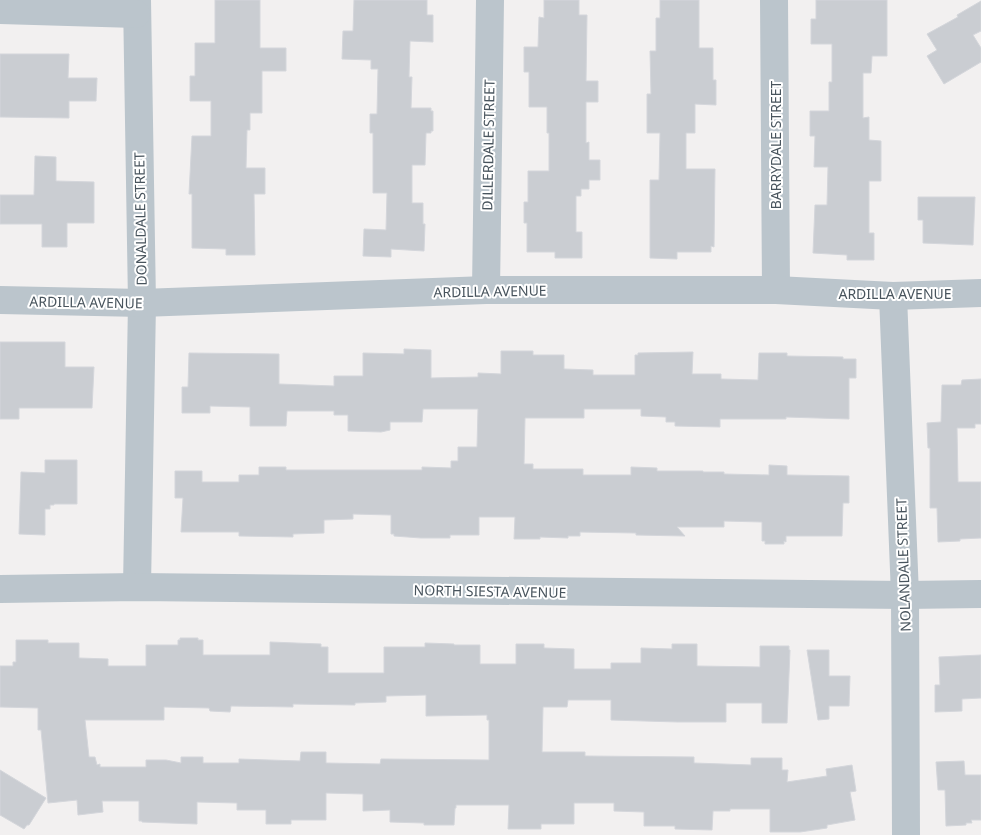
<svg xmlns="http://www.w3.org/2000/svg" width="981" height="835" font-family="'Noto Sans',sans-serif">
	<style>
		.building { fill: #cacdd2; stroke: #d4d6db; fill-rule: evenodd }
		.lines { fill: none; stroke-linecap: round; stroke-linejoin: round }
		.minor { stroke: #bbc5cc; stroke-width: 28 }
		.labels { text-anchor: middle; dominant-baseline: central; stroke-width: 4; stroke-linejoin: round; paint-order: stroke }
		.street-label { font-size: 14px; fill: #48545d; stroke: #fff }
	</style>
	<rect width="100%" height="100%" fill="#f2f0f0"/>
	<g class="building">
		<path d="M215 0H260V48H286V71H262V113H250V130H247L246 168H265V194H254L255 255H226V249L192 248V194H189L192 136H211V101H190V76H195V43H215Z"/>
		<path d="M354 0H427V15H433V42L410 41 409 77H412L411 108H431V111H433V131H431V133H426L425 165H412V203H423V224H425L424 251 391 249V257L363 256 364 229 386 230 387 193H373V133H370V114H377L378 69H371V60L342 59 343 31H353Z"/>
		<path d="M544 0H579V15H587L586 81H598V102H586V143L589 142V160H600V180H589V189H581V196H576V232H582V258H555V252H527V223H524V202H528V171H549V133H547V107H529V72H524V47H538L539 17 544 18Z"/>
		<path d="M660 0H699V48H713V80H716V105L695 104V133H686V169H715L714 247 711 246V252H677V259L650 258V180H659L660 133H647V94H651L650 51H656V18H660Z"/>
		<path d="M816 0H887V56H872L871 73H863V118L869 117V140L881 141V181H869V233H874V260H847V255L813 253 815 205H827L828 167H814L815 136H810V111H829V82H832V44H811V19H816Z"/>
		<path d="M981 1V31L973 35 981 48V62L944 84 927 56 937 50 927 34 958 17 957 15Z"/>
		<path d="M0 54H69L68 78H97L96 101H69V118L0 117Z"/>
		<path d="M35 156 56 157V181L94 182V223H67V247H42V224H0V195H34Z"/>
		<path d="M918 197H975L973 245 923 243V220H918Z"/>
		<path d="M0 342H65V367H94L92 408H19V419H0Z"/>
		<path d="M404 349 431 350V378L478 377V373L501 374V351H533V355H564V369L593 370V375H635V355H638V353L693 352 692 374H721V379L758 380 759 353H787V356L843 357V359H856V378H849V419L786 417V419H720V427L675 426V422H666V417L641 416V409H584V418H525L524 464H533V469H583V475H631V467L657 468V471H703V472H724V474L769 475V465L787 466V475L849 476V503H843L842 536H786V542L784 541V544H765V541H762V522L724 521V527H677L685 536 636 535V533L580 532V536H568V538L540 537V539H514L515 517H479V535H450V538H421L394 536V534H391V515L353 514V519L324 520V533L293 534V537L239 536V532H181L183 498H175V471H202V482H239V475H259V467H286V470H422V467L451 468V461H458V447H477L478 409H423L422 422H390V430L381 432 348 431V415H334V411H287L286 426H250V407L210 406V413H182V387H188L189 353 279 354V384L334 386V376H363V353L404 354Z"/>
		<path d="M981 379V424H975V428H957L958 482H981V538L960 539V541L938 542 937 508H930V448H928L927 423 941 422 942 385H961L962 380Z"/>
		<path d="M45 460H77V504H54V505H50V509H45V535L19 534 21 472 45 473Z"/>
		<path d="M180 638H198V640H203V655H270V642L321 644V647H328V673H384V647H425V643L454 644V645H480V664H516V644H544V648L574 649V669H611V663H641V648L672 649V644H697V666L760 667V646H789V650H790L787 723H762V703H726V722H678L611 720V700H568L567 707H543L542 752H585V756L694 757V763L751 765V758H782V770H788L787 782 827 776 826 769 852 765 856 791 850 792 855 820 827 825V828L800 832H770V809H730V811H713L712 830 675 829V826H644V812L614 811V803H574V824H541V829H508L509 805H456V808H455L454 825H424V823L390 822V810L363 811V794L326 793V820H291V824H266V810H237V803L197 802V824L142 822V821H139V801H102L103 812 78 815 77 800 48 803 41 730H38V708L0 707V666H13V662H16V640H48V643H79V658L108 659V666H146V645H178V640H180ZM426 695V716L487 715V720H489V760L381 759 380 764 326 763V752H301L300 761 239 759V763H203V757H181V763L166 760H146V767H100V764L97 765 95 757H89L85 720H164V707L209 708 210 711 230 712 231 706 293 707V704L355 705V703L386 702V696Z"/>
		<path d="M807 650H829V676H850L849 706H829V719L818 720Z"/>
		<path d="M981 655V698L962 699V711L935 712V685H940L939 657Z"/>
		<path d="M964 761 965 775H981V820H971L972 823H966V825L946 826 945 790H938L936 762Z"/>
		<path d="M0 770 46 798 29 825H27L24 829 0 815Z"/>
	</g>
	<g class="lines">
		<g class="minor">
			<path d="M137 0 142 303 137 587"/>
			<path d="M774 0 776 290"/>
			<path d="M0 10 136 14"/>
			<path d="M486 290 490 0"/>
			<path d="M893 296 905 595 906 835"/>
			<path d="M0 300 142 303 486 290H776L893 296 981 293"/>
			<path d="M0 589 137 587 905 595 981 594"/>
		</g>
	</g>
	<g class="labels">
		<g class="street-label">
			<text transform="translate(488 145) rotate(-89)">DILLERDALE STREET</text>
			<text transform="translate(775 145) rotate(-90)">BARRYDALE STREET</text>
			<text transform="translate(140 219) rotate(-91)">DONALDALE STREET</text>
			<text transform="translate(490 291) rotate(-1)">ARDILLA AVENUE</text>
			<text x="895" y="293">ARDILLA AVENUE</text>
			<text transform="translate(86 302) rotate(1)">ARDILLA AVENUE</text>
			<text transform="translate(903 565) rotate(-92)">NOLANDALE STREET</text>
			<text transform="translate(490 591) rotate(1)">NORTH SIESTA AVENUE</text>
		</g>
	</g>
</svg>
